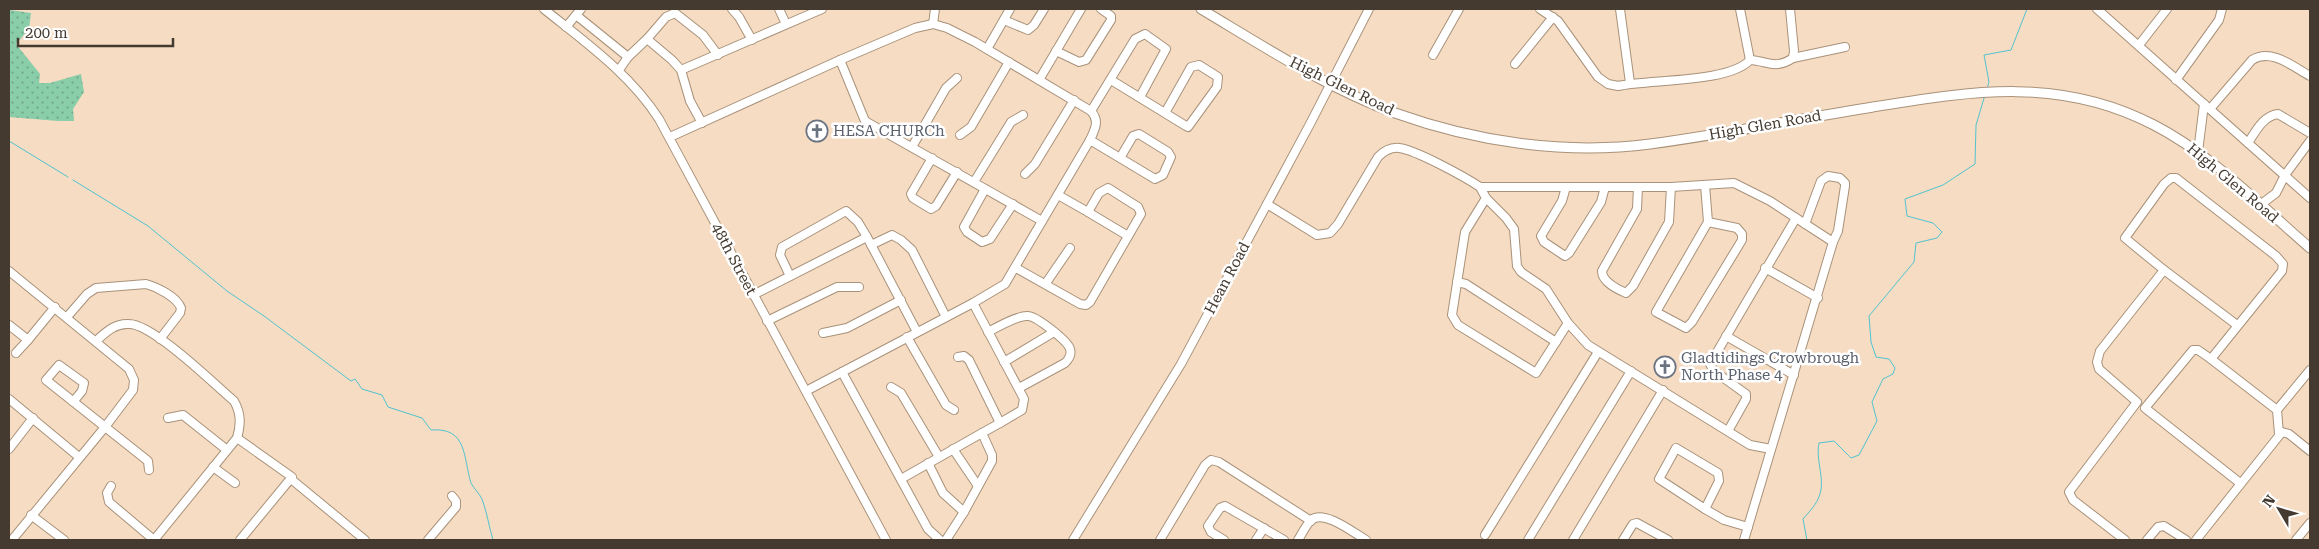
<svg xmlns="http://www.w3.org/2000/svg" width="2319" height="549" font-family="'Roboto Serif',serif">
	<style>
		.park { fill: url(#park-dots) }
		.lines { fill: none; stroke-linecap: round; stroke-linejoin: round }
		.stream { stroke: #52c3cf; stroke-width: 1 }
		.minor-casing { stroke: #a9927a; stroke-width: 10 }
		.major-casing { stroke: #a9927a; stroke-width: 11 }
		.minor { stroke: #fff; stroke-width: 8 }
		.major { stroke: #fff; stroke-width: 9 }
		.labels { text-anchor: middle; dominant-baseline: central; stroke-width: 5; stroke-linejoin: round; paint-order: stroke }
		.street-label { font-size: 15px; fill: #443a30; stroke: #fff }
		.worship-label { font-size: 15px; fill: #5b616d; stroke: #fff; text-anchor: start }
	</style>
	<defs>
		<pattern id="park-dots" width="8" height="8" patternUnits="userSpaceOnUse" patternTransform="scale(1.25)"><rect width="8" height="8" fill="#89cda9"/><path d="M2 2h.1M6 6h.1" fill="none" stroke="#72a78a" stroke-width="1.8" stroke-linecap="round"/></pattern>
	</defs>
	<rect width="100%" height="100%" fill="#f5dcc3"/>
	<path class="park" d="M9 10 31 13 29 29 16 44 40 74 39 83H50L81 74 84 92 73 109 74 121H58L9 117Z"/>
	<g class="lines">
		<g class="stream">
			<path d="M1987 89 1989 82 1984 55 2011 50 2027 9"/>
			<path d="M9 141 68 177"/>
			<path d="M73 180 148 226 227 291 264 316 351 381 355 379 362 389 382 395 388 407 422 418 431 430C468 427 463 458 471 483 474 489 479 493 482 499 487 512 489 527 493 540"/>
			<path d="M1807 540 1803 519C1808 513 1815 506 1818 499 1827 481 1815 462 1819 443L1834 441 1851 458 1859 455 1877 421 1872 402 1883 379 1893 374 1895 368 1889 359 1876 357 1871 342 1869 316 1914 262 1916 243 1937 238 1942 232 1933 223 1907 216 1905 199 1943 185 1975 164 1976 125 1985 95"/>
		</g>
		<g class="minor-casing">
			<g id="minor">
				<path d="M544 9C586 43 630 74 659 119L886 540"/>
				<path d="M732 9 739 17 752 40"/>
				<path d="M779 9 786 24"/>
				<path d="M1540 9 1558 21 1598 77 1608 84 1618 86C1650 79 1729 83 1750 60 1768 61 1775 70 1793 58L1794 51 1790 9"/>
				<path d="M1620 9 1630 83"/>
				<path d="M1740 9 1750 60"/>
				<path d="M2097 9 2310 198"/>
				<path d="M576 15 628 57"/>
				<path d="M1004 20 1028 30 1034 25 1044 9"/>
				<path d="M933 24 935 9"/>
				<path d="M566 27 581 9"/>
				<path d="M647 39 666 17 675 13 703 35 718 55"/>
				<path d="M2139 45 2167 9"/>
				<path d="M987 49 1010 9"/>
				<path d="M1056 51 1079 62 1086 60 1111 20V16L1101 9"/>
				<path d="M1433 55 1459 9"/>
				<path d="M1793 58 1845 47"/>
				<path d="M840 60 865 121 1042 221"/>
				<path d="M1515 64 1553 17"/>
				<path d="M619 70 628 57 647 39 672 60 681 70 690 101 702 123"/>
				<path d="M681 70 822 9"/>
				<path d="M1039 80 1081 9"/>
				<path d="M1111 80 1186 126 1188 127 1217 87 1218 77 1199 65 1191 67 1165 113"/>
				<path d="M2176 80 2219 20 2222 9"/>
				<path d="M2210 109 2252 60C2271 48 2292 66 2310 76"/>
				<path d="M1091 111 1135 39 1145 34 1166 49 1140 97"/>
				<path d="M960 135 971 127 1009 62"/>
				<path d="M670 137 840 60 915 28 933 24 947 28 975 42 1091 111C1100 121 1095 129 1090 140L1005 284 973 303 806 391"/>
				<path d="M1090 140 1155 179 1163 175 1171 157 1168 152 1139 134 1133 136 1120 158"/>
				<path d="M2248 143C2256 131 2263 116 2278 114L2310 133"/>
				<path d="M912 147 946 88 957 78"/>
				<path d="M2198 152 2204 104"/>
				<path d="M932 158 911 194 913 198 931 209 936 206 957 172"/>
				<path d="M1025 174 1035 164 1074 100"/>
				<path d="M974 182 1011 122 1023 115"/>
				<path d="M1705 185 1708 222 1656 312 1686 328 1692 322 1742 240V234L1737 228 1708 222"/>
				<path d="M1480 187 1486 198 1506 218 1514 229 1517 266 1521 272 1546 289 1568 323 1588 345 1750 445 1771 449"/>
				<path d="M1566 187 1562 201 1541 236 1544 242 1565 256 1569 253 1601 202 1605 187"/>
				<path d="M1638 187 1637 209 1602 271C1602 282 1617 289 1626 293L1633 286 1669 222 1671 187"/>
				<path d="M985 189 964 227 967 232 982 242 990 239 1013 204"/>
				<path d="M1486 198 1465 232 1452 315 1458 325 1536 373 1568 323"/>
				<path d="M1267 204 1317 235 1330 233 1338 224 1378 157C1384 151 1391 147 1399 148 1416 150 1465 177 1480 187H1671L1734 183 1770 201 1833 242 1744 540"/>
				<path d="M2260 205 2276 193 2285 175 2310 141"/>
				<path d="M1088 212 1128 236"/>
				<path d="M1805 224 1821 181 1828 176 1840 178 1845 183V186L1838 231 1833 242"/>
				<path d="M871 245 892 235 901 240 912 250 946 317"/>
				<path d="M1016 268 1080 304 1086 305 1090 302 1141 214 1138 207 1108 188 1099 193 1088 212 1058 195"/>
				<path d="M1765 268 1818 298"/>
				<path d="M2164 270 2237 325"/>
				<path d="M9 271 129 369 134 380 133 390 105 427 12 540"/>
				<path d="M790 276 780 255 782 247 846 211 858 222 867 237"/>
				<path d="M1457 282 1466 284 1556 342"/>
				<path d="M1046 283 1070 248"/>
				<path d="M753 295 867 237 917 332"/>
				<path d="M973 303 1024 399 1022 410 1000 423"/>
				<path d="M67 317 87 294 96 288 146 284C157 287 177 297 181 308L180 313 160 339"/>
				<path d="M767 321 837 287H859"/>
				<path d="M9 325 28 340 55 307"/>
				<path d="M988 332C997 327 1019 315 1028 316 1036 316 1068 341 1070 349 1072 355 1069 359 1065 363L1019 388"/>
				<path d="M823 333 847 328 901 300"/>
				<path d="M1726 336 1794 375"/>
				<path d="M907 337 946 405 954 410"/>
				<path d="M96 341C106 332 115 323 129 324 153 324 214 384 234 401 241 413 241 424 237 438L154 540"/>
				<path d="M16 353 28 340"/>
				<path d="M958 357 964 356 969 360 1000 423 982 433"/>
				<path d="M2211 359 2277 410"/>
				<path d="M1004 362 1054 332"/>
				<path d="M842 372 928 529 940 540"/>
				<path d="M891 387 901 393 939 457"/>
				<path d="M9 399 79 457"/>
				<path d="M73 402 82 391 84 383 59 365 46 380C80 407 114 434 148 461L149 470"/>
				<path d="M168 418 183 415 227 450"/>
				<path d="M1728 431 1746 399V394L1714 371 1710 364 1796 218"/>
				<path d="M2279 434 2277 410 2310 370"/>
				<path d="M237 438 292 477 240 540"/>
				<path d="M1676 448 1718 473 1719 481 1705 509 1659 479Z"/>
				<path d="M9 449 33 418"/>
				<path d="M953 449 978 486"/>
				<path d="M928 463 943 493 964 512"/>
				<path d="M213 467 235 483"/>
				<path d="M291 479 365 540"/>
				<path d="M901 479 982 433 992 455V461L964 512 946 540"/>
				<path d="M111 486 107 493 109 502 154 540"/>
				<path d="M1705 509 1724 520 1748 527"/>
				<path d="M31 515 64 540"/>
				<path d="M1485 535 1598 352"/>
				<path d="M428 540 456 507V501L452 496"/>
				<path d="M1073 540 1181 364 1310 124 1369 9"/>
				<path d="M1160 540 1205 465 1211 460 1219 462 1311 521"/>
				<path d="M1224 540 1211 532 1208 526 1220 508 1225 506 1284 540"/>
				<path d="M1256 540 1264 528"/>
				<path d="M1298 540C1302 534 1306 525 1311 520 1324 509 1354 533 1366 540"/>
				<path d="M1528 540 1631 371"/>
				<path d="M1573 540 1663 390"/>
				<path d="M1623 540 1633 524 1637 523 1668 540"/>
				<path d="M2125 540 2073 500 2069 492 2137 402 2099 369 2097 362 2100 351 2164 270 2125 238 2164 184 2171 178H2176L2276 256 2283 264 2282 271 2211 359 2198 350H2193L2145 408 2240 483"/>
				<path d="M2147 540 2158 527 2164 526 2186 540"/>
				<path d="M2196 540 2282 432 2289 434 2310 451"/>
				<path d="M2296 540 2310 523"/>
			</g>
		</g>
		<g class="major-casing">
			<path id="major" d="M1201 9C1263 46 1327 88 1395 113 1476 142 1565 155 1650 144 1725 134 1799 119 1873 107 1972 91 2060 76 2154 125 2212 155 2260 205 2310 248"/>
		</g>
		<use href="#minor" class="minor"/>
		<use href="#major" class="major"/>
	</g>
	<defs>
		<g id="church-ring" transform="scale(1.125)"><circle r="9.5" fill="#fff" stroke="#6b7280" stroke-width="1.5"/><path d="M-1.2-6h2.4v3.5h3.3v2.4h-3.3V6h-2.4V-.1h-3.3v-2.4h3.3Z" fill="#6b7280"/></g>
	</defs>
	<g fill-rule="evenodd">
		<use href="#church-ring" x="817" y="131"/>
		<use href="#church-ring" x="1665" y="367"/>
	</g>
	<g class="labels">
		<g class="street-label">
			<text transform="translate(1342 86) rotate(26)">High Glen Road</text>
			<text transform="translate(1765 125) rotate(-10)">High Glen Road</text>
			<text transform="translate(2233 183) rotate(40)">High Glen Road</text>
			<text transform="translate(734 259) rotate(62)">48th Street</text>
			<text transform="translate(1227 278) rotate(-62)">Hean Road</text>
		</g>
		<g class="worship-label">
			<text x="833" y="131">HESA CHURCh</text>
			<text x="1681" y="358">Gladtidings Crowbrough<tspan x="1681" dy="17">North Phase 4</tspan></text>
		</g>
	</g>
	<rect width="2319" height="549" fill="none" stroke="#443a30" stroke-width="20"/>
	<g transform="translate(2279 509) rotate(308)" stroke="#ffffff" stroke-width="4" paint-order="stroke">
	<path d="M0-4L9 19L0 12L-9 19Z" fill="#443a30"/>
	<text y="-8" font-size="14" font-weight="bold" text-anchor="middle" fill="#443a30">N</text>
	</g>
	<path d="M18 38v8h155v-8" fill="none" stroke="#443a30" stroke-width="2.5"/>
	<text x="25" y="38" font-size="15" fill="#443a30" stroke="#ffffff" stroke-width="4" paint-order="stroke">200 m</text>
</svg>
